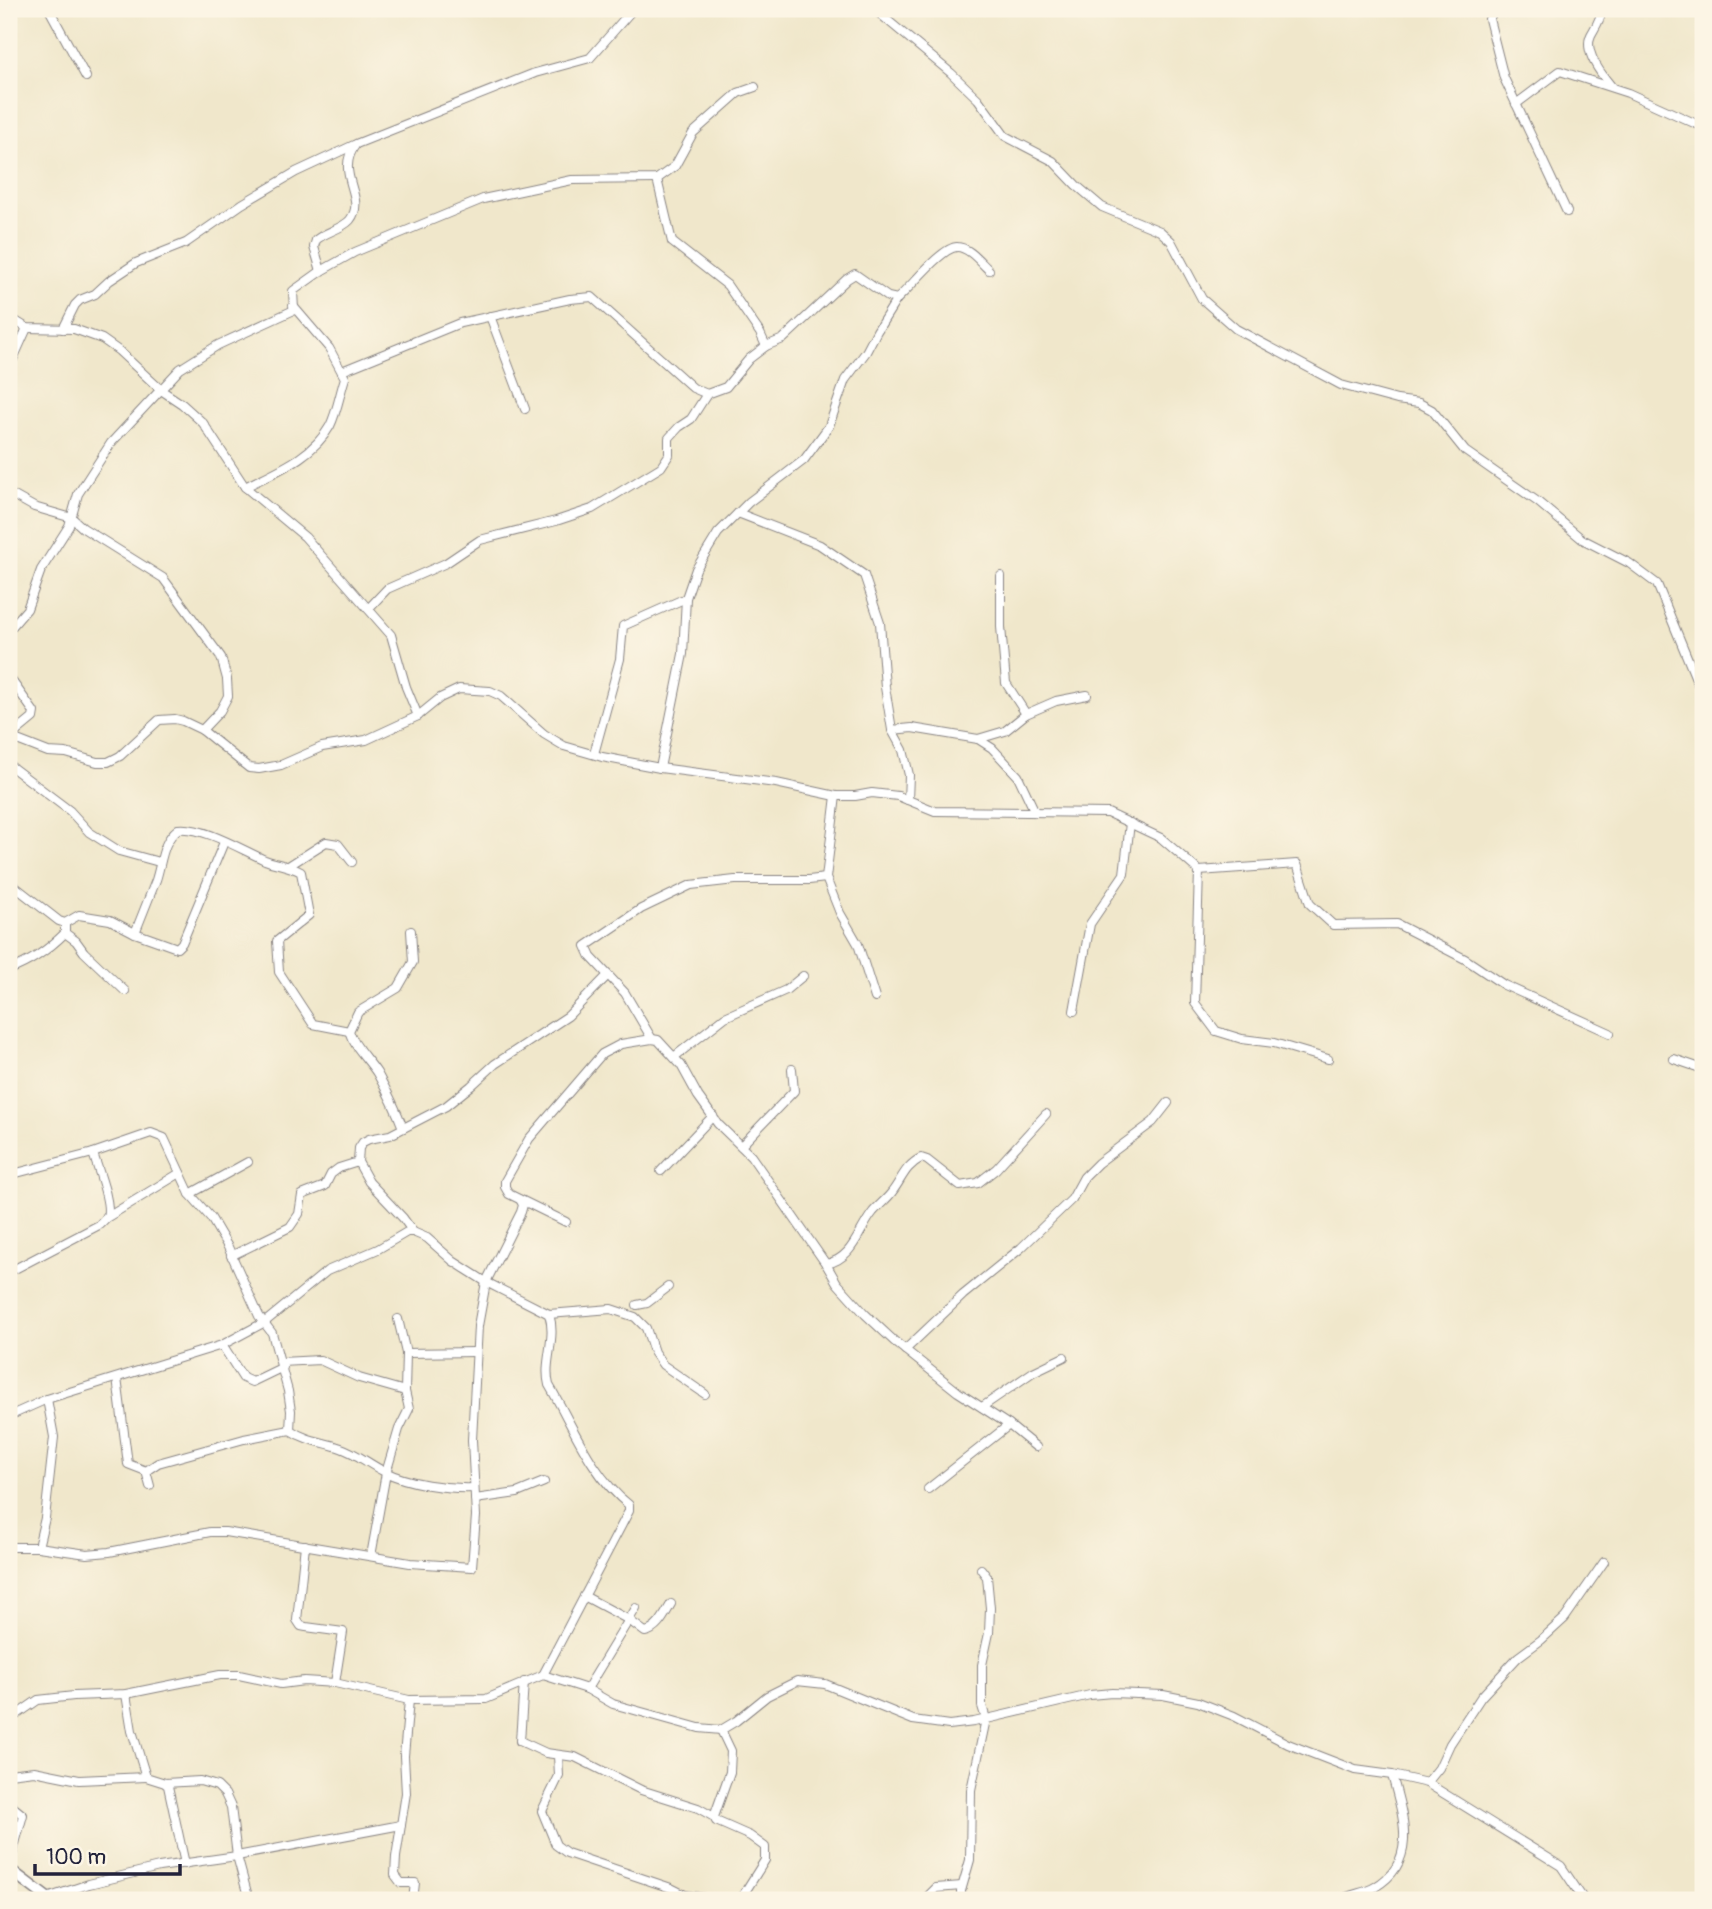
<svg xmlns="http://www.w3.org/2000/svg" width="1712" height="1909" font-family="Pangolin,sans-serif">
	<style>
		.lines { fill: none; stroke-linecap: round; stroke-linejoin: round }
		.street-casing { stroke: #898483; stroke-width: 10 }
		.secondary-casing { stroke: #898483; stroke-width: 13 }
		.street { stroke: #fff; stroke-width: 8 }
		.secondary { stroke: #fff; stroke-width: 10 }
	</style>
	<rect width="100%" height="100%" fill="#fcf5e5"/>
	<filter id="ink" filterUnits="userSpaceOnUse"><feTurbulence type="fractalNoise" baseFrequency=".0143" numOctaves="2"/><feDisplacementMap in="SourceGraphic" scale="14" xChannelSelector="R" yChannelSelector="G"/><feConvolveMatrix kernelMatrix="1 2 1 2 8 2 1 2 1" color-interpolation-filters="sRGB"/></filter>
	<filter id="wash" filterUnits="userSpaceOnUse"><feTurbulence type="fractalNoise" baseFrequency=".00686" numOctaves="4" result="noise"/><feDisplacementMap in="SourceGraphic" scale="28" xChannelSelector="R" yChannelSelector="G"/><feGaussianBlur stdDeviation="1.57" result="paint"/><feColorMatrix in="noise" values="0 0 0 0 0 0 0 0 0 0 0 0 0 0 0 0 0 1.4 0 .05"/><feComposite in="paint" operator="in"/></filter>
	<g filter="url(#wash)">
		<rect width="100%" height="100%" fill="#f0e7cb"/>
	</g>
	<g filter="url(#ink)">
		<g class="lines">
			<g class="street-casing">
				<g id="street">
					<path d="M49 9 86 77"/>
					<path d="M874 9 951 73 978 99 1005 136 1053 161 1076 185 1102 207 1160 231 1171 241 1202 299 1236 329 1341 385 1397 400 1419 403 1432 410 1465 451 1538 502 1582 539 1629 563 1657 584 1699 686 1703 692"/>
					<path d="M1495 9 1489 19 1504 78 1567 212"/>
					<path d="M1602 9C1601 19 1596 26 1591 35 1583 51 1601 74 1611 86"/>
					<path d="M1516 104 1560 71 1628 93 1703 127"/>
					<path d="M657 179 672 242 727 285 760 333 766 346"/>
					<path d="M321 271 314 247 316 240C325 232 342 229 350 220 368 197 333 174 356 144L535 73 590 58 633 9"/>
					<path d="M490 316 525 409"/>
					<path d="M9 317 27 328 74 329 102 339 119 351 161 390 182 404 203 423 245 487 305 537 391 635 406 687 418 716"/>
					<path d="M63 329 75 305 80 300 95 294 109 281 136 263 186 243 242 204 296 172 354 145"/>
					<path d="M9 368 27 328"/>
					<path d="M342 371 460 323 570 299 592 297 693 388 707 394 726 387 749 359 766 346 783 339 847 279 855 274 888 297 897 299C910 288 942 247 957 247 969 247 981 263 989 270"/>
					<path d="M245 487C276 471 312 458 330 426 337 412 340 393 345 378L329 348 293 306"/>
					<path d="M9 493 34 507 72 518 83 528 163 578 221 657 227 679 228 696 220 711 202 730"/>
					<path d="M738 513 820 545 864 575 880 623 885 687 892 730 903 750 909 775 908 800"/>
					<path d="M1001 576V627L1006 683 1026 714"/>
					<path d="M369 608 387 589 446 563 480 540 556 521 592 509 661 467 669 455V438L679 427 691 419 707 394"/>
					<path d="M9 630 27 609 41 570 69 526 78 494 111 443 180 369 218 345 294 310 293 291 321 271 355 252 483 199 572 180 657 179 675 166 693 133 738 93 755 87"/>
					<path d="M9 677 34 712 33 718 10 737"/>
					<path d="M892 730 912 728 978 739 992 748 1018 776 1035 812"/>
					<path d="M978 739 1005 731 1026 714 1056 701 1087 695"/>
					<path d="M9 750 12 738 48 752 66 753 97 762H108L120 756 159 720 175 719 183 721 202 730 249 768 259 769 281 765 322 747 366 740 418 716 440 698 459 689 490 691 501 696 544 734 564 746 602 757 660 768 776 783 836 796H855L872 793 898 796 935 811 1108 813 1161 838 1199 871 1297 864 1310 904 1333 925 1397 924 1465 959 1504 985 1610 1033"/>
					<path d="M594 754 620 659 623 626 686 598 696 569 718 533 749 502 804 460 829 426 845 380 866 352 877 331 897 299"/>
					<path d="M9 765 70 811 89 832 119 851 159 862"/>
					<path d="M660 768 683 654 686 598"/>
					<path d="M836 796 826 878 840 913 858 944 875 998"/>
					<path d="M290 865 326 842 338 844 352 862"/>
					<path d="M1199 871 1195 1003 1216 1031 1242 1039 1274 1043 1328 1059"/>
					<path d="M9 882 59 921 65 923 79 915 110 920 135 933C142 915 149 898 156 880 162 862 162 841 178 829 203 826 242 850 265 860 278 865 289 865 301 872L309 915 277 941 279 972 313 1024 349 1031"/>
					<path d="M65 923V933L76 941 84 952 125 991"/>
					<path d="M135 933 177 948 182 943 224 842"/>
					<path d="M9 970C31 962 48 950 65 933"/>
					<path d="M608 975 568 1016 495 1064 471 1086 446 1106 390 1135 369 1139 363 1142 359 1148 358 1162 369 1182 403 1218 413 1232 427 1238 453 1261 486 1282 549 1314 611 1309 635 1317 646 1328 654 1352 663 1365 705 1394"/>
					<path d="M1074 1011 1090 924 1124 874 1130 823"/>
					<path d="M652 1039 625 993 591 957 586 946 641 909 691 885 735 880H809L826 878"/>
					<path d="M674 1057 725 1017 786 990 803 976"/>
					<path d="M1674 1059 1703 1069"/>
					<path d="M403 1128C396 1109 387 1091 377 1073 368 1059 354 1047 349 1031L358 1012 398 988 413 962 411 931"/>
					<path d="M741 1146 794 1091 792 1069"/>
					<path d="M661 1171 713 1116"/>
					<path d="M9 1175 93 1153 151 1133 164 1138 190 1194 211 1218 228 1247 259 1316 272 1333 288 1391 291 1411 290 1430"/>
					<path d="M190 1194 248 1162"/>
					<path d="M106 1218 180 1173"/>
					<path d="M566 1222 509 1194 505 1187V1181L529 1139 602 1054 621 1044 652 1039 658 1040 681 1065 698 1096 718 1124 751 1156 826 1264 837 1283 865 1314 894 1341 958 1392 1009 1425 1036 1447"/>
					<path d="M231 1256 290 1227 299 1214 302 1195 325 1186 331 1174 339 1168 358 1162"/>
					<path d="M826 1264C853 1259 858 1231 873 1212 879 1205 887 1199 892 1192 902 1179 905 1166 921 1158L927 1160 960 1186 978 1183 996 1169 1046 1114"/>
					<path d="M9 1272 99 1225C101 1223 106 1219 107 1216 112 1204 97 1167 93 1153"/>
					<path d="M637 1305 647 1303 668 1287"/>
					<path d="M222 1345 243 1378 252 1382 283 1367"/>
					<path d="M905 1350 963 1295 1021 1248 1072 1199 1084 1177 1098 1163 1153 1122 1168 1103"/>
					<path d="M406 1353 476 1352"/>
					<path d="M281 1362 320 1360 359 1378 405 1391"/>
					<path d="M117 1378 128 1464 146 1471"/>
					<path d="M982 1407 1033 1372 1064 1357"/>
					<path d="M9 1416 47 1399 222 1345 265 1322 327 1271 378 1249 407 1232H413"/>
					<path d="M146 1471 158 1463 244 1439 290 1430C309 1442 321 1441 341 1448 356 1453 369 1464 383 1471 409 1484 446 1489 474 1488"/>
					<path d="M146 1471 150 1486"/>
					<path d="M928 1489 1009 1425"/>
					<path d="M475 1499 517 1493 544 1482"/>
					<path d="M305 1545 297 1620 301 1626 306 1627 343 1632 335 1683"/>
					<path d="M9 1547H38L87 1554 109 1552 210 1532H225L410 1563 472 1567 476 1516 472 1440 478 1326 486 1282 521 1212 523 1205 521 1201"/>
					<path d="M38 1547 45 1518 54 1437 47 1399"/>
					<path d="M371 1556 386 1473 399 1429 409 1409 405 1391 406 1353 398 1319"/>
					<path d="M584 1596 629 1620 645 1632C658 1630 665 1614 671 1604"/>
					<path d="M543 1675 629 1511V1505C591 1475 573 1426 549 1385 543 1361 557 1339 549 1314"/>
					<path d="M524 1682 520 1741 546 1753 575 1757 641 1790 698 1808 714 1817"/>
					<path d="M587 1689 636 1608"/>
					<path d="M126 1694 132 1731 146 1777 165 1783 200 1781 217 1786 225 1794 231 1807 237 1856 249 1900"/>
					<path d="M409 1700 404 1756 406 1793 396 1857 395 1875 401 1883H415L413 1900"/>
					<path d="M9 1720 38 1700 74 1696 126 1694 220 1675H239L281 1684 304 1681 335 1683 409 1700 486 1699 543 1675 587 1689 613 1704 699 1728 721 1730 736 1721 767 1696 797 1681 825 1684 913 1720 949 1725 974 1722 1090 1695 1112 1693 1163 1695 1198 1702 1234 1716 1288 1744 1355 1770 1392 1775 1427 1783 1561 1866 1584 1900"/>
					<path d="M721 1730 731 1751 730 1772 714 1817 716 1821 750 1836 765 1847V1860L740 1900"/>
					<path d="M558 1755 559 1776 542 1811 556 1845 567 1853 671 1888 685 1895 717 1900"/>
					<path d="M9 1774 34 1771 79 1780 146 1777"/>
					<path d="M165 1783 168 1786 185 1864"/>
					<path d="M1427 1783 1439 1768 1450 1744 1481 1697 1518 1657 1541 1640 1565 1618 1604 1562"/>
					<path d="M9 1860 11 1858 23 1815 13 1807"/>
					<path d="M47 1898 89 1884 159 1867 237 1856 401 1825"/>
					<path d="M927 1900 928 1896 936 1888 962 1886"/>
					<path d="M961 1900V1891L970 1860 971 1790 986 1719 982 1706V1665L989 1633 990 1608 987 1577 981 1569"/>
					<path d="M1041 1900H1044"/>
					<path d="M1340 1900C1351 1894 1365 1893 1375 1887 1420 1861 1402 1813 1392 1775"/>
				</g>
			</g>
			<g class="secondary-casing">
				<path id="secondary" d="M9 1869 50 1900"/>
			</g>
			<use href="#street" class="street"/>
			<use href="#secondary" class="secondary"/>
		</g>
	</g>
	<rect width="1712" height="1909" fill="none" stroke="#fcf5e5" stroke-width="35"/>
	<path d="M35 1864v10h145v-10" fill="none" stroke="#22223b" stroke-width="3.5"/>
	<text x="46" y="1864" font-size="21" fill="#22223b" stroke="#fcf5e5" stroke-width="5" paint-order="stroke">100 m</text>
</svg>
